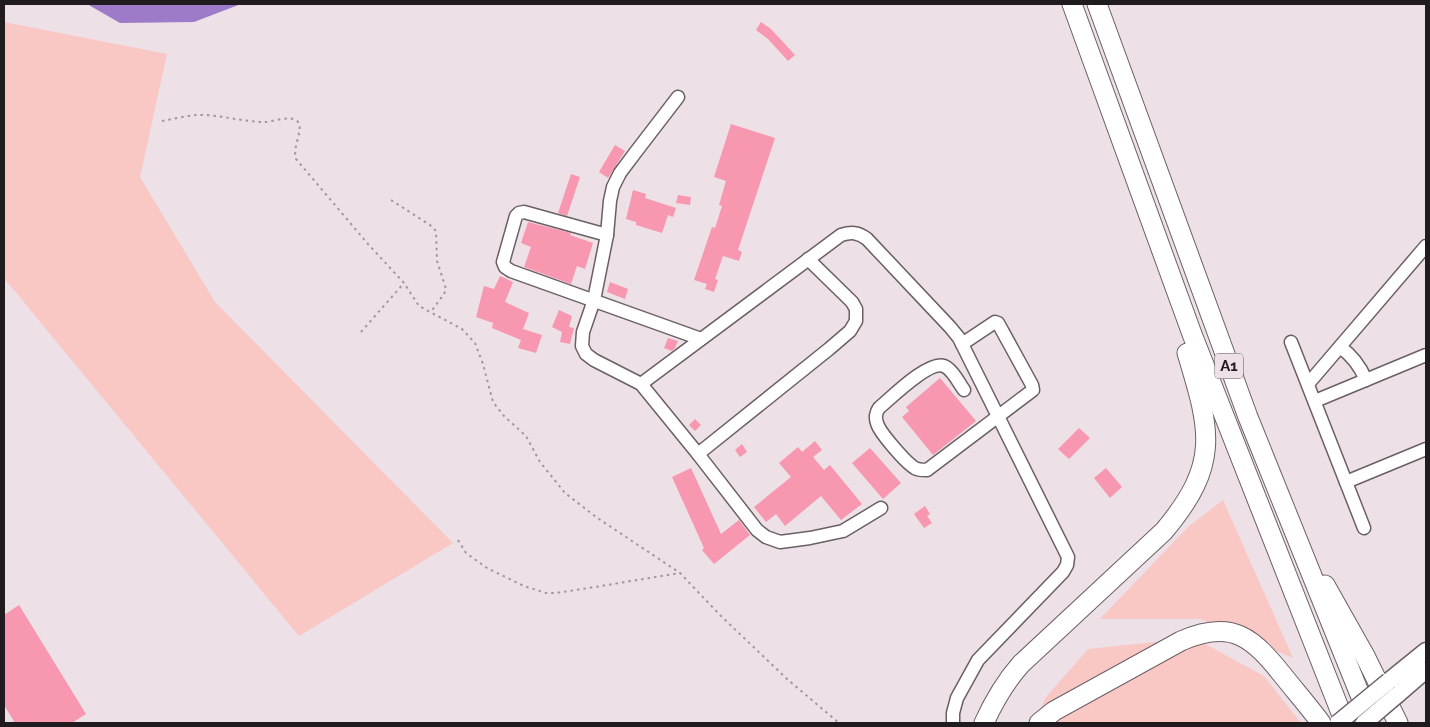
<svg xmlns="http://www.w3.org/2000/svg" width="1430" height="727" font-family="Raleway,sans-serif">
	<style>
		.green { fill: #f9c7c4 }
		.water { fill: #9e7bc8 }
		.building { fill: #f797b0 }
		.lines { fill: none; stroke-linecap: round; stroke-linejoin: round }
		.minor-casing { stroke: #6b5f66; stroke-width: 15 }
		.major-casing { stroke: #6b5f66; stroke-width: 19 }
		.highway-casing { stroke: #6b5f66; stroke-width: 21 }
		.path { stroke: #a1979c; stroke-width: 2; stroke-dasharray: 2.5 4; stroke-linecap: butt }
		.minor { stroke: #fff; stroke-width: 12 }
		.major { stroke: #fff; stroke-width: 16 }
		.highway { stroke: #fff; stroke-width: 19 }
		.major-bridge-casing { stroke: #6b5f66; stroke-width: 19; stroke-linecap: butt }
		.major-bridge { stroke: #fff; stroke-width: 16 }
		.labels { text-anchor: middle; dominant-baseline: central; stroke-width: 4; stroke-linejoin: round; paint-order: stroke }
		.shield { fill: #ede0e7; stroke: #5e565a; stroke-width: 1 }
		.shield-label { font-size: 15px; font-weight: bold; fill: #201b1e }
	</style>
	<rect width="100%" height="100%" fill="#ede0e7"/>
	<g class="green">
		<path d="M4 22 167 54 140 177 215 302 453 543 299 636 4 278Z"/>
		<path d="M1223 500 1293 658 1200 619H1100L1188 527Z"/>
		<path d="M1194 638 1264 676 1301 723H1034L1046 697 1088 649Z"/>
	</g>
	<path class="water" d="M87 4H241L194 22 120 23Z"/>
	<g class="building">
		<path d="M761 22 771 29 795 55 788 61 768 39 756 30Z"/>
		<path d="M731 124 775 138 738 250 742 252 739 261 723 256 715 279 718 280 714 292 705 289 707 284 694 280 712 227 715 228 722 206 719 205 726 181 714 177Z"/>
		<path d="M615 145 625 151 608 178 599 172Z"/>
		<path d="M571 174 580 177 567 216 558 213Z"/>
		<path d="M633 190 646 194 645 198 676 208 673 217 668 215 662 233 636 225V222L626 219Z"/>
		<path d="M678 195 691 197 690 205 676 203Z"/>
		<path d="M528 222 571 233 570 235 593 243 585 269 577 266 571 284 524 267 531 247 521 243Z"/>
		<path d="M500 276 513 282 505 302 529 313 523 329 542 335 536 353 518 348 521 340 492 328 493 323 476 317 484 286 494 289Z"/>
		<path d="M610 282 628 289 625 299 607 292Z"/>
		<path d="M559 310 572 316 569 327 574 328 570 344 560 342 562 332 552 327Z"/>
		<path d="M668 338 678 341 675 348 672 351 664 348Z"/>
		<path d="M940 378 976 421 933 455 902 417 909 411 906 407Z"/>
		<path d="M695 419 701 425 695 431 689 425Z"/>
		<path d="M1079 428 1090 438 1069 459 1058 449Z"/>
		<path d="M815 441 822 450 813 457 824 470 830 465 862 504 841 520 821 496 785 526 776 514 766 522 754 507 791 477 779 463 798 447 802 452Z"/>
		<path d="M742 444 747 452 740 457 735 450Z"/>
		<path d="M870 448 901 483 883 499 852 463Z"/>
		<path d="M691 468 721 534 739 520 750 535 714 564 702 550 704 548 672 477Z"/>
		<path d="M1106 468 1122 487 1110 498 1094 478Z"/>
		<path d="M925 506 930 514 927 516 932 523 924 528 914 514Z"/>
		<path d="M19 605 86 714 72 723H15L4 705V615Z"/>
	</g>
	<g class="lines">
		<g class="minor-casing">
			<g id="minor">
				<path d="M678 97 635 153 620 173 613 187 610 201 607 235 594 300 583 332 582 346 586 354 594 360 641 384 698 454"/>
				<path d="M607 235 524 212 519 213 516 216 503 262 505 267 511 271 701 339"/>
				<path d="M808 259 852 302 856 309V321L850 331 829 349 698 454 757 530 766 537 780 542 810 538 843 531 881 508"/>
				<path d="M1291 342 1364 528"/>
				<path d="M962 344 995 322 998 323 1032 385 1033 390 927 470C921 470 916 470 912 466 904 460 879 432 877 423 875 418 876 412 879 408 891 398 929 360 944 366 952 369 959 383 964 390"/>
				<path d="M1340 347C1353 356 1360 366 1366 380"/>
				<path d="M641 384 841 235C851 232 858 232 867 239L950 327 959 338 1068 557 1067 565 1063 572 978 660 957 698 953 713V723"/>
				<path d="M1308 384 1426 246"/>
				<path d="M1315 401 1426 355"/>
				<path d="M1346 482 1426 449"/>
			</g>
		</g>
		<g class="major-casing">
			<g id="major">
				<path d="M1389 681 1426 651"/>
				<path d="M1397 695 1426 670"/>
			</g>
		</g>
		<g class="highway-casing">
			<g id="highway">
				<path d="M1072 4 1192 334 1345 723"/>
				<path d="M1097 4 1248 417 1369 717"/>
				<path d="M1325 585 1365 656 1398 723"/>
				<path d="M984 723C994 701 1005 682 1021 664L1164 531C1220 464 1211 432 1187 353"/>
				<path d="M1039 723 1054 711 1181 641C1233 618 1253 638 1285 678 1297 693 1310 708 1321 723"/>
			</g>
		</g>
		<g class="path">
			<path d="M162 121C173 119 185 116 196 115 219 114 242 122 264 122 273 122 291 114 298 122 304 129 292 147 296 159L368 244 404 283 419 306 462 329 475 343 483 364 493 402 504 416 526 436 540 462 565 493 596 517 680 573 721 616 787 679 839 723"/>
			<path d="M391 200 430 225 436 231 437 261 446 289 444 294 430 313"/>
			<path d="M361 332 404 283"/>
			<path d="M458 540 466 553 487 568 524 586 546 593H556L595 587 680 573"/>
		</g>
		<use href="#minor" class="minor"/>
		<use href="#major" class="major"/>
		<use href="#highway" class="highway"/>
		<g class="major-bridge-casing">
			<g id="major-bridge">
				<path d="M1338 723 1389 681"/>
				<path d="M1364 723 1397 695"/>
			</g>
		</g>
		<use href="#major-bridge" class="major-bridge"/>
	</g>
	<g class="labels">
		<rect class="shield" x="1215" y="353.5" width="28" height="25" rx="4"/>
		<g class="shield-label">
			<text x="1229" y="366">A1</text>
		</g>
	</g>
	<rect width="1430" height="727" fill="none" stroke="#201b1e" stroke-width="10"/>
</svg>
